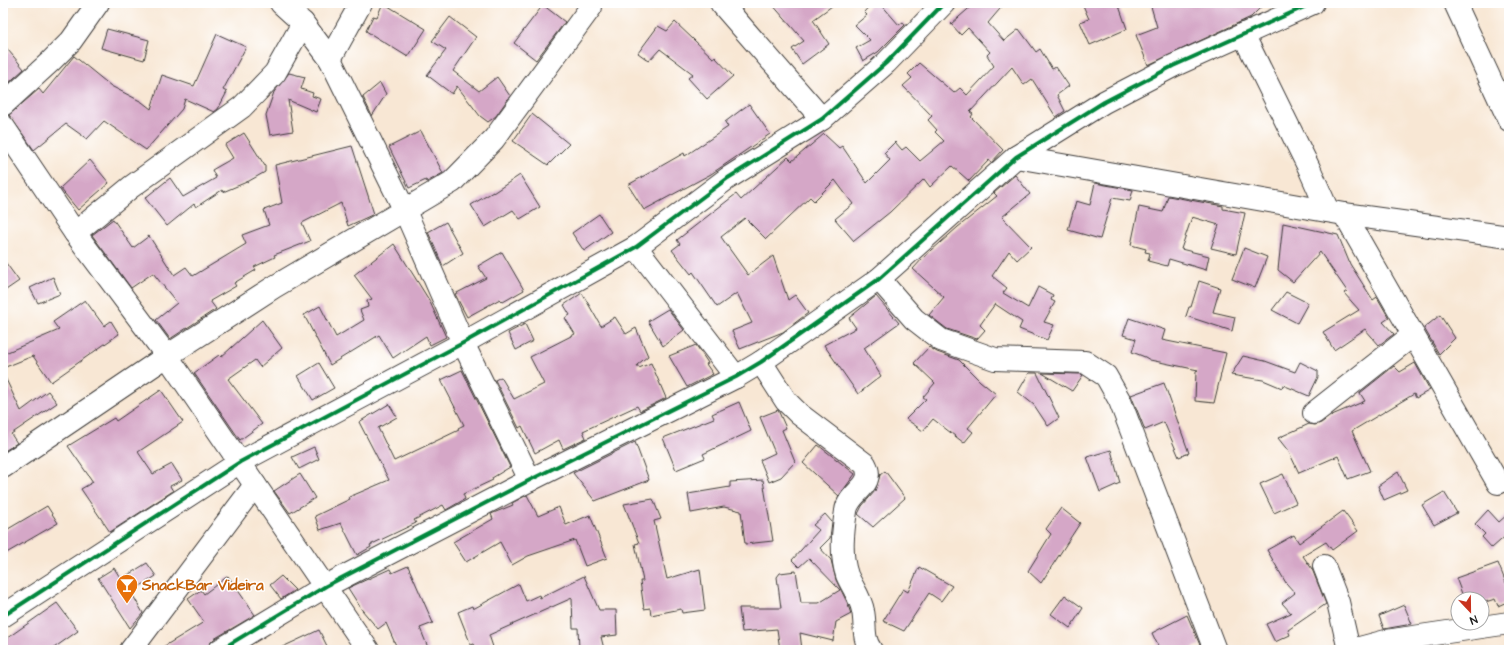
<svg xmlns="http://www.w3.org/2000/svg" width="1512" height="653" font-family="'Architects Daughter',sans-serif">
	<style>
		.building { fill: #d5a7c7 }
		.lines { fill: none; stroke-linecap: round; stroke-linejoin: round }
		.minor-casing { stroke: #3d3a38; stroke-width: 24 }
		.minor { stroke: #fff; stroke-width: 22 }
		.cycleway-casing { stroke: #fff; stroke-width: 6 }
		.cycleway { stroke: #00873e; stroke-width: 4 }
		.labels { text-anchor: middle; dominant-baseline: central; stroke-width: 3; stroke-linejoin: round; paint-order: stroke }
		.food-label { font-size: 15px; font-weight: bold; fill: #c56008; stroke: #fff; text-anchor: start }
	</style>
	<rect width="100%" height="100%" fill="#fff"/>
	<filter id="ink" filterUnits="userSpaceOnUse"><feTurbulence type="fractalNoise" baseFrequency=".025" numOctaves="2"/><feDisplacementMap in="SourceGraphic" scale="8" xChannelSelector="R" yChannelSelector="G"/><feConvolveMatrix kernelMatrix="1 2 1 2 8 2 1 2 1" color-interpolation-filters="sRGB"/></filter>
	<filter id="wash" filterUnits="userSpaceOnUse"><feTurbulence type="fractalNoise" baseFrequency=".012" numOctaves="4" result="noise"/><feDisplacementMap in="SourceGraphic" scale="16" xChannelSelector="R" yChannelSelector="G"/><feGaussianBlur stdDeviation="0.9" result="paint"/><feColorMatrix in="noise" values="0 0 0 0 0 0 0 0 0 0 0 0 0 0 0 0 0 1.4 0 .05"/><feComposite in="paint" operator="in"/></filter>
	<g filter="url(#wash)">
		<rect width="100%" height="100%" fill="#f8e7d4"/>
		<g id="blocks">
			<g class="building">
				<path d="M383 3 426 29 408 57 366 31 373 16 377 17Z"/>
				<path d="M771 3H836L813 20 829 44 802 64 792 49 804 41Z"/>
				<path d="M872 3H880L899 25 903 22 905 25 878 52 863 61 856 48 870 40 855 25 867 15 864 12Z"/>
				<path d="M975 3H1005L988 23 1004 41 1019 29 1036 52 1040 49 1052 69 1056 67 1069 86 1057 95 1065 111 1056 117 1032 79 1024 85 1012 67 970 112 973 114 971 117 1003 150 991 163 989 160 969 181 952 166 930 187 924 179 890 212 854 241 835 219 853 204 835 180 814 201 810 197 766 239 745 218 721 237 748 275 773 256 788 300 795 295 808 313 783 332 740 349 732 331 752 323 737 293 717 307 693 272 691 274 672 250 680 244 677 240 736 194 741 200 788 157 792 161 824 134 839 148 842 146 867 183 890 160 884 153 895 142 902 150 906 147 920 161 944 141 935 132 937 130 928 120 932 116 903 86 912 78 908 74 919 63 954 93 960 88 967 95 994 66 987 55 990 52 968 28 961 35 951 24Z"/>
				<path d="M1082 3H1118L1127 29 1090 45 1080 22 1089 19Z"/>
				<path d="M1150 3H1265L1251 17 1148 65 1136 35 1157 27Z"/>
				<path d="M543 5 565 22 536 60 514 43Z"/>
				<path d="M450 17 476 37 453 71 479 91 497 77 510 96 496 116 488 122 480 116 457 86 452 94 427 75 446 50 432 41Z"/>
				<path d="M675 22 713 58 715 57 733 76 707 99 688 78 693 74 660 49 649 61 638 53 658 26 667 31Z"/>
				<path d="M107 29 149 40 144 60 101 48Z"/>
				<path d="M217 34 246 47 223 90 227 92 218 109 214 112 185 99 182 109 146 150 104 121 87 139 66 124 34 150 9 115 39 89 43 94 74 56 111 86 142 102 151 109 162 75 194 86Z"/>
				<path d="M3 44 24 69 3 88Z"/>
				<path d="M289 73 305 77 301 89 313 93 312 96 321 99 316 112 288 100 293 131 270 135 266 115 274 92Z"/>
				<path d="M380 83 386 94 372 116 363 97Z"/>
				<path d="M749 104 770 134 711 174 644 210 628 185 684 153 685 156 728 127 725 122Z"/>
				<path d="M532 114 569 144 548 165 513 141Z"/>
				<path d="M421 131 443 173 427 182 426 180 409 188 389 147Z"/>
				<path d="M244 133 265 166V172L249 181 223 192 222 190 196 207 194 204 167 226 145 198 170 178 183 197 216 178 212 170 233 158 225 145Z"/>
				<path d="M352 146 374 214 348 226 341 203 302 223 310 241 274 255 275 257 254 267 256 270 234 283 236 286 210 301 216 309 170 339 156 320 177 303 153 273 131 288 92 235 113 219 133 248 149 236 174 275 186 267 193 276 246 244 242 235 269 225 264 210 282 203 275 165Z"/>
				<path d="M90 160 109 183 78 210 60 188Z"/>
				<path d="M520 175 540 207 520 219 513 210 485 227 471 205 493 192V193Z"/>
				<path d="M1015 175 1030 194 1002 217 1031 247 1017 260 1009 251 992 276 1007 288 1003 293 1028 308 1038 287 1053 295 1051 300 1055 302 1044 322 1054 325 1047 340 1019 329 1022 322 995 304 980 325 985 330 977 339 947 329 929 315 944 297 913 269 923 258 958 227 997 196 994 193Z"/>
				<path d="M1095 183 1133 190 1130 201 1112 198 1100 239 1068 230 1076 201 1090 205Z"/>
				<path d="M1168 196 1223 206V209L1245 213 1236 254 1211 248 1219 225 1192 217 1181 249 1209 256 1206 270 1169 259 1167 266 1148 261 1150 253 1145 252 1146 249 1131 245 1139 207 1163 212Z"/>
				<path d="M599 214 611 232 584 251 572 233Z"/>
				<path d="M446 222 463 253 443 266 428 232Z"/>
				<path d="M1283 223 1338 235 1350 264 1373 300 1377 297 1389 318 1383 322 1394 334 1379 345 1365 329 1334 350 1323 332 1359 310 1344 293 1347 291 1320 252 1293 282 1278 270Z"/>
				<path d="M394 244 429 300 446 337 430 345 426 336 393 358 379 335 330 365 304 315 320 306 336 337 364 320 360 310 368 307 367 301 372 299 354 275Z"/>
				<path d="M1244 248 1267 257 1255 288 1232 279Z"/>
				<path d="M502 252 524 290 503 302 500 299 467 317 455 294 486 278 478 266Z"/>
				<path d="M3 259 19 281 3 292Z"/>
				<path d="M53 277 60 294 38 303 30 288Z"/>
				<path d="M1199 281 1220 288 1213 312 1235 317 1232 331 1186 316 1189 307H1191Z"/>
				<path d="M1286 292 1308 303 1297 323 1272 310Z"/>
				<path d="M582 293 601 326 615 317 626 334 636 328 648 356 637 365 639 368 651 363 666 398 640 411 637 406 583 431 586 438 563 449 559 440 535 453 522 426 519 428 495 380 501 377 514 399 544 384 530 357 575 334 565 318 570 315 564 305Z"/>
				<path d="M876 296 899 323 864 348 881 376 858 394 824 345 856 328 849 318Z"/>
				<path d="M85 300 104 326 111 321 119 334 51 382 33 356 3 368V354L59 330 53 322Z"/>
				<path d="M668 309 684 330 663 346 648 321Z"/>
				<path d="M1440 315 1455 338 1439 354 1424 328Z"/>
				<path d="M1129 318 1165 330 1162 340 1226 353 1214 403 1195 401 1196 371 1198 370 1150 360 1145 357 1132 352 1136 339 1123 335Z"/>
				<path d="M262 320 282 348 260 367 255 360 228 379 262 424 240 440 194 373 219 355 221 357Z"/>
				<path d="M525 324 533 341 516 350 508 333Z"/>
				<path d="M696 345 708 363 706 364 713 374 687 387 669 356Z"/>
				<path d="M929 347 937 352 959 360 980 381 996 394 968 428 973 432 964 443 933 419 923 431 906 419 926 399 923 397 935 383 914 363Z"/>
				<path d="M1243 356 1265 361 1295 372 1300 362 1318 371V377L1309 396 1283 385 1282 388 1263 380 1231 375Z"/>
				<path d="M319 363 334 388 313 400 298 376Z"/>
				<path d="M1415 363 1430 390 1416 398 1414 394 1352 431 1370 471 1348 479 1338 456 1299 473 1289 452 1278 438 1309 424 1315 425 1321 423 1332 415 1365 401 1360 393 1394 366 1400 372Z"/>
				<path d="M462 370 510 467 492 478 493 480 463 494 465 499 446 510 443 505 414 520 416 523 370 545 371 547 357 555 341 523 320 530 315 516 350 499 349 497 389 480 359 422 389 404 397 417 378 428 394 461 459 430 458 428 464 425 441 380Z"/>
				<path d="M3 373 21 411 48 391 57 403 11 434 17 443 3 452V421L8 419 3 407Z"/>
				<path d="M1029 373H1037L1059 418 1048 426 1034 405 1018 392Z"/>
				<path d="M1042 373 1081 374 1083 375 1072 391Z"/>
				<path d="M1164 383 1189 453 1179 457 1164 422 1145 430 1131 395Z"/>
				<path d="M161 390 183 422 138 452 153 474 172 464 182 480 170 486 173 491 110 532 81 489 93 482 68 446 114 418 116 421Z"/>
				<path d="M739 402 751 431 703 454 705 458 676 470 663 438 714 418 712 414Z"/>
				<path d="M778 410 786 428 782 430 795 462 781 477 769 482 760 460 775 453 760 417Z"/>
				<path d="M635 442 649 480 595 501 573 473Z"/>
				<path d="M818 445 855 474 839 496 803 463Z"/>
				<path d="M314 447 319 459 299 469 292 457Z"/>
				<path d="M1111 450 1120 483 1100 492 1087 457Z"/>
				<path d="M885 471 905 498 873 527 858 514 862 506 875 491 880 475Z"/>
				<path d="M1398 472 1407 490 1384 500 1378 486Z"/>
				<path d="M300 474 315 498 290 513 274 491Z"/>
				<path d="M1283 474 1296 503 1274 513 1260 484Z"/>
				<path d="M763 480 773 541 745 544 741 511 724 507 691 513 688 494 730 487V482Z"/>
				<path d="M1444 492 1457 513 1434 525 1422 505Z"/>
				<path d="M527 495 538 516 559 507 566 525 590 515 607 558 585 566 575 540 528 556 512 565 500 542 466 562 453 542 493 519 491 514 513 505 512 503Z"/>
				<path d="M653 499 661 519 654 521 667 579 700 569 705 610 682 613 681 609 651 615 650 608 644 609 640 581H643L635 544 639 543 624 504Z"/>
				<path d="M47 506 58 523 3 555V532Z"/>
				<path d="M1061 508 1080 523 1041 583 1028 571 1051 534 1046 529Z"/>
				<path d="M1488 510 1499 522 1509 513V533L1492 548 1482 537 1485 534 1475 524Z"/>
				<path d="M1343 511 1358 531 1332 550 1326 542 1303 556 1312 569 1326 604 1288 630 1290 635 1275 642 1266 624 1291 613 1282 603 1295 593 1286 583 1267 550 1294 535 1299 543Z"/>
				<path d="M825 514 832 522 830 538 820 548 831 560 836 580 847 602 851 614 836 622 833 641 800 633 802 650H780L777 629 742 632 739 608H781L777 577 780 573 796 571 801 603H819L840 590 809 558 799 567 792 560 819 530 813 525Z"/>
				<path d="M147 563 156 576 131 592 143 613 130 628 98 578 114 568 121 579Z"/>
				<path d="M1498 563 1506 583 1509 582V601L1498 606 1495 599 1482 603V599H1464L1456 578Z"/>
				<path d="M408 566 433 623 420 628 429 650H398L386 623 378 629 362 610 348 588 390 569 392 573Z"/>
				<path d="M919 567 952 586 941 601 929 593 904 631 883 621 903 589 908 592Z"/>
				<path d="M228 576 255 615 214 639 209 644 208 650H158L204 622 188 599 201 590 204 594Z"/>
				<path d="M281 576 295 590 281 599 270 585Z"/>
				<path d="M584 576 599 610H616L617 635 601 637 604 649H579L578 628H573L572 598 489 635 494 650H477L474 644 471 645 458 612 472 606 473 609 519 584 526 601 539 595 540 598Z"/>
				<path d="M1065 595 1083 608 1070 628 1051 614Z"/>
				<path d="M57 603 78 631 51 650H3V641Z"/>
				<path d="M1404 605 1412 624 1384 629 1379 616Z"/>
				<path d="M1187 615 1200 645 1188 650H1160L1152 633Z"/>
				<path d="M319 630 329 650H276Z"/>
			</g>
		</g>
	</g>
	<g filter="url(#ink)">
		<use href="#blocks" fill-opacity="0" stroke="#3d3a38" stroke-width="1"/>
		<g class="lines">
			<g class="minor-casing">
				<g id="minor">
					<path d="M281 3 303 23 330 59 405 211 463 343 530 480"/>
					<path d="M721 3 822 119"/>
					<path d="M1455 3 1509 120"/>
					<path d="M1243 34 1309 168 1328 211"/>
					<path d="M330 59 361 3"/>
					<path d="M3 105 50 62 71 41 98 3"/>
					<path d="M3 126 75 233 167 356 368 650"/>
					<path d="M1016 157 1344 214 1509 237"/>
					<path d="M1344 214 1498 483"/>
					<path d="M75 233 131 187 242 107 275 73 303 23"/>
					<path d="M636 247 736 377"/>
					<path d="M879 279 914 319 941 340 995 359 1085 362 1106 376 1120 401 1215 650"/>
					<path d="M761 362 786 401 799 414 865 464C877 486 848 492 846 511 843 531 840 555 847 575 852 587 861 598 863 611 866 625 862 638 871 650"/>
					<path d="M1314 413 1413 335"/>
					<path d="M3 467 167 356 274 287 452 182 494 139 591 7"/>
					<path d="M1324 566 1338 602 1349 650"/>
					<path d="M3 616 240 462 463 343 636 247 728 178 822 119 886 63 944 3"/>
					<path d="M131 650 255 485"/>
					<path d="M220 650 326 586 530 480 736 377 761 362 879 279 1016 157 1104 102 1173 66 1313 3"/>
					<path d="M1352 650 1386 641 1509 623"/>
				</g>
			</g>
			<use href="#minor" class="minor"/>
			<g class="cycleway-casing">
				<g id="cycleway">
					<path d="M3 616 240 462 463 343 636 247 728 178 822 119 886 63 944 3"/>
					<path d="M220 650 326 586 530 480 736 377 761 362 879 279 1016 157 1104 102 1173 66 1313 3"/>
				</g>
			</g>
			<use href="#cycleway" class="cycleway"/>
		</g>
	</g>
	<defs>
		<g id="bar-pin" transform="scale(1.15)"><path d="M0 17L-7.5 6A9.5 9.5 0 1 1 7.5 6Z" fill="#e8710a" stroke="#fff"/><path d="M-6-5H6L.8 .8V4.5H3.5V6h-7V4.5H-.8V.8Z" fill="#fff"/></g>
	</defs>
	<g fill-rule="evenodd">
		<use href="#bar-pin" x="127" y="585"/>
	</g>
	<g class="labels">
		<g class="food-label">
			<text x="142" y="585">SnackBar Videira</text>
		</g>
	</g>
	<rect width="1512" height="653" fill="none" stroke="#fff" stroke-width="16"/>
	<g transform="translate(1470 611) rotate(158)"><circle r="19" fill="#ffffff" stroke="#a4a4a4"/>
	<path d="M0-3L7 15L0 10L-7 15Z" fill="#c8321e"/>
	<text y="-6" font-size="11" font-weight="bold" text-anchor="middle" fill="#1c1c1c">N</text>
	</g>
</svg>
